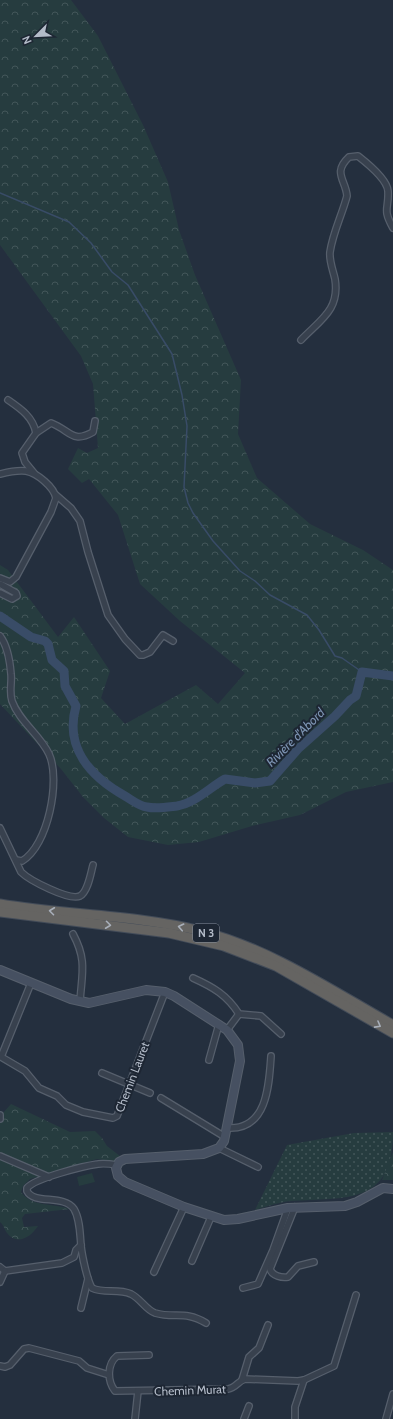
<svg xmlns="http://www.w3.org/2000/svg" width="393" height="1419" font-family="Cabin,sans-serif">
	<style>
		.grass { fill: url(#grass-dots) }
		.forest { fill: url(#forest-crowns) }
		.pitch { fill: #263c3f }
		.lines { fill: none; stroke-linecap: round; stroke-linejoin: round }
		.stream { stroke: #394c67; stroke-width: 1.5 }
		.river { stroke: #394c67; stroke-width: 9 }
		.minor-casing { stroke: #565f6c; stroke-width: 8 }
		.secondary-casing { stroke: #565f6c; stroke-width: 10 }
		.trunk-casing { stroke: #434c59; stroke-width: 11 }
		.minor { stroke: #38414e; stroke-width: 5.5 }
		.secondary { stroke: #465061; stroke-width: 8 }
		.trunk { stroke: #656462; stroke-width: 9 }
		.oneway { stroke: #a8afba }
		.labels { text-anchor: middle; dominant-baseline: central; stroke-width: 4; stroke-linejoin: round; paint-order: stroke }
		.shield { fill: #1d2633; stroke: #878f9c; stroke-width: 1 }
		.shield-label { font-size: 11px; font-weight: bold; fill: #b4bcc9 }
		.street-label { font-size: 12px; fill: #b4bcc9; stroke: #1d2633 }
		.water-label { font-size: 13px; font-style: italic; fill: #7c92b1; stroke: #1d2633 }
	</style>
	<defs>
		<pattern id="grass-dots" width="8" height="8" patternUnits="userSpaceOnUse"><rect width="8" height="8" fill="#263c3f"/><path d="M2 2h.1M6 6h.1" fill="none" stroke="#435659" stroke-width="1.8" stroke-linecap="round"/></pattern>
		<pattern id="forest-crowns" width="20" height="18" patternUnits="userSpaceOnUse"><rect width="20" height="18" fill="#263c3f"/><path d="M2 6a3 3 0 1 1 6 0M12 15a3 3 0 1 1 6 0" fill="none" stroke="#435659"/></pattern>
	</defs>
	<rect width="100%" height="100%" fill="#242f3e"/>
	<path class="grass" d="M393 1132C393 1206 346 1197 291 1201 279 1202 266 1207 255 1210L287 1145 354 1133Z"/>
	<g class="forest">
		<path d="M0 0H71L98 36 143 125 168 182 179 230 195 275 241 380 238 434 257 478 310 524 363 550 393 570V782L346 792 300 815 252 826 199 842 168 845 128 837 104 818 83 797 61 769 0 704V565L8 570 58 637 74 617 110 671 101 698 125 724 196 685 218 704 245 673 180 621 140 584 118 515 89 479 82 483 68 469 78 448 87 453 98 448 93 384 81 356 0 245Z"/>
		<path d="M11 1104 70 1132 95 1131 102 1138 107 1146 120 1156 116 1162 97 1159 30 1179 23 1186 21 1192C31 1207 54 1203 70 1209L25 1214 22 1218 24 1227 38 1226C31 1237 17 1246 7 1233 4 1229 4 1225 0 1222V1114L3 1113Z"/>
		<path d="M393 1152V1180H382Z"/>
	</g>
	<path class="pitch" d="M92 1173 95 1182 79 1186 77 1177Z"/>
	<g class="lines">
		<path class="stream" d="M0 193 69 222 91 243 112 272 128 285 172 354 182 395 187 426 184 487 188 503 193 513 213 541 240 571 255 581 270 595 307 615 319 630 335 656 342 658 362 672"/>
		<path class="river" d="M0 616 31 637 45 641 48 644 52 660 64 671 65 686 76 706C64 748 91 777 125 796 132 800 139 806 147 807 156 809 168 807 177 806 195 803 209 788 225 779L255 783 270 781 298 749 335 716 350 700 356 696 362 672 393 676"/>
		<g class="minor-casing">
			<g id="minor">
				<path d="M301 340C320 320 340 310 335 279 333 270 329 261 330 252 333 232 342 215 347 196 346 180 332 173 349 157L358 156C367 163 387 179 388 191 389 210 382 208 393 228"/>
				<path d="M8 400C21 409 33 417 36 433L22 453 25 462 34 473"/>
				<path d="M36 433 51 423C70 430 72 444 93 432L95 421"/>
				<path d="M0 474C8 472 17 470 26 471 37 473 54 487 56 498L51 512 16 577 10 582 0 578"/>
				<path d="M56 495 71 508 80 521 88 552 108 615 125 639 140 655H143L150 652 163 635 173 641"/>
				<path d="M0 584 16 593 17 596 12 599 0 593"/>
				<path d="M0 636C7 645 10 662 11 674 12 683 9 692 12 701 19 721 40 735 49 754 61 780 48 846 22 861L16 860"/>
				<path d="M0 828 21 872C29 880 69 901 80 896 88 892 91 872 93 865"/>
				<path d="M73 934C87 960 82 973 80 1001"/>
				<path d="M193 978C213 987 227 995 239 1014L261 1016 281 1034"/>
				<path d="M31 983 1 1057 25 1071 39 1088 57 1096 66 1105 83 1112 113 1118 117 1116 165 992"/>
				<path d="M227 1030 239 1014"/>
				<path d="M209 1060 219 1024"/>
				<path d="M102 1073 150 1093"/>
				<path d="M161 1098 225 1137"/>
				<path d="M0 1115V1119"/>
				<path d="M228 1128C267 1130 269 1086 271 1056"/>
				<path d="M219 1148 258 1167"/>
				<path d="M0 1156 49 1177"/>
				<path d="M117 1165C111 1164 104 1163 98 1164 84 1166 35 1178 27 1188V1191C34 1205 64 1194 74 1209 80 1219 80 1234 81 1246 82 1255 87 1280 92 1288 104 1294 118 1288 131 1294 141 1299 146 1310 155 1313 175 1319 184 1310 206 1323"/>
				<path d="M295 1207 270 1269C272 1276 282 1278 288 1277L298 1266 314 1262"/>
				<path d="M192 1261 211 1217"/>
				<path d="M0 1267 5 1271"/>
				<path d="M5 1271 62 1263 74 1257 76 1250 81 1245"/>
				<path d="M154 1272 184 1207"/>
				<path d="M0 1282 5 1271"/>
				<path d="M243 1288 258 1284 273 1250 288 1208"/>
				<path d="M81 1308 88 1279"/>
				<path d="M149 1355 117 1356C107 1364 107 1381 115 1391L228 1389C236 1388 238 1381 245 1379L298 1381 304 1380 334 1366 356 1295"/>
				<path d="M0 1366 5 1367 10 1365 24 1349 29 1348 79 1361 87 1368 109 1375"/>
				<path d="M242 1380 249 1357 259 1348 268 1325"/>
				<path d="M135 1419 138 1391"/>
				<path d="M244 1419 249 1406"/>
				<path d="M295 1419V1407L304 1380"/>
				<path d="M386 1419 393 1394"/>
			</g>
		</g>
		<g class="secondary-casing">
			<path id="secondary" d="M0 970 71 999 89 1003 146 990 165 992 174 996 227 1030 238 1045 240 1061 224 1141 219 1148 203 1154 125 1159 119 1162 116 1168 118 1176 125 1182 184 1207 224 1220 238 1219 288 1208 345 1206 357 1202 383 1188 393 1189"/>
		</g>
		<g class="trunk-casing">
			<g id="trunk">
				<path d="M0 904C66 915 136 915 201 931 270 949 331 990 393 1025"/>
				<path d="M0 912 169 933 224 946 276 966 393 1033"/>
			</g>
		</g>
		<use href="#minor" class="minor"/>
		<use href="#secondary" class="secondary"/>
		<use href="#trunk" class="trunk"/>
	</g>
	<defs><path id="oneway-chevron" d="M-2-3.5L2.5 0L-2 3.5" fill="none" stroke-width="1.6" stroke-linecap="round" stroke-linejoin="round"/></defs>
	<g class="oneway">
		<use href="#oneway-chevron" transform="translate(52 911) rotate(-173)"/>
		<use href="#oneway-chevron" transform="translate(108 925) rotate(7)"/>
		<use href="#oneway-chevron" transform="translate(181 927) rotate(-168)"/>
		<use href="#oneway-chevron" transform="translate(378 1025) rotate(29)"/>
	</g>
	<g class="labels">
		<rect class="shield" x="193" y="924" width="26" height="18" rx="3"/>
		<g class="shield-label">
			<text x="206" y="933">N 3</text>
		</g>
		<g class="street-label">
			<text transform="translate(132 1077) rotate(-69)">Chemin Lauret</text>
			<text transform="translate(190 1390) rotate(-2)">Chemin Murat</text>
		</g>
		<g class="water-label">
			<text transform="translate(295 737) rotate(-45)">Rivière d'Abord</text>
		</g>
	</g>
	<g transform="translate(36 36) rotate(246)" stroke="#1d2633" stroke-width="3" paint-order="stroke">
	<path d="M0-3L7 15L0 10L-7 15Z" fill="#b4bcc9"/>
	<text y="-6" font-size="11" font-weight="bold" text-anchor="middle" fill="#b4bcc9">N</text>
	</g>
</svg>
